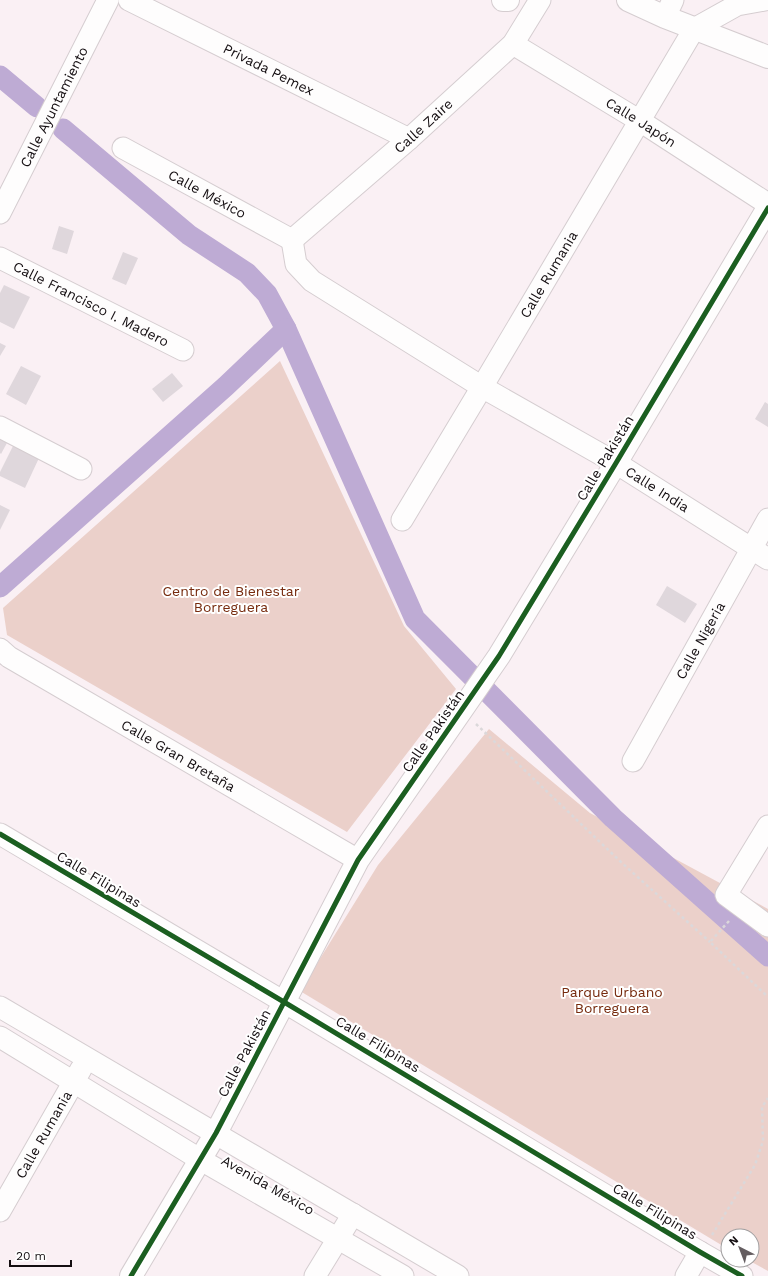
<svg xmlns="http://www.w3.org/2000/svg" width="768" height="1276" font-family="'Work Sans',sans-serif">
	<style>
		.green { fill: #ebd0ca }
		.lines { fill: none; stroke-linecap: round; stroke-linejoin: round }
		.canal { stroke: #beabd4; stroke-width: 21 }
		.building { fill: #dfd7dc }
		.street-casing { stroke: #d5cdd0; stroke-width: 23 }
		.secondary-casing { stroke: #d5cdd0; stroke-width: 24 }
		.path { stroke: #dbd8da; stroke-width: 2.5; stroke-dasharray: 3 3; stroke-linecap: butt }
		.street { stroke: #fefdfd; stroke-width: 21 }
		.secondary { stroke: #fefdfd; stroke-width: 22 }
		.cycleway-casing { stroke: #fff; stroke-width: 8 }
		.cycleway { stroke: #1b5e20; stroke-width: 5 }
		.labels { text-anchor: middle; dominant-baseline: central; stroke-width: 4; stroke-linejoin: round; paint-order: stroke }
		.street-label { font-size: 14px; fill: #140e11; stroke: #fff }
		.park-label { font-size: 14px; fill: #762a0d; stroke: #fff }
	</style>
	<rect width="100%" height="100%" fill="#faf0f4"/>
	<g class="green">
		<path d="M280 361 404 626 456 689 347 832 7 635 3 608Z"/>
		<path d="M489 729 590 813 768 909V1271L748 1260H752V1236H728V1249L300 991 378 865Z"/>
	</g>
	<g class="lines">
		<g class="canal">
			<path d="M0 76 37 107"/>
			<path d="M63 129 189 235 247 273 267 294 286 329 415 619 613 818 768 956"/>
			<path d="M0 587 226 386 286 329"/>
		</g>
	</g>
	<g class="building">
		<path d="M59 226 74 231 67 254 52 249Z"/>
		<path d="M123 252 138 258 126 285 112 279Z"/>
		<path d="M4 285 30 297 14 329 0 322V293Z"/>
		<path d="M0 343 6 346 0 356Z"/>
		<path d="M21 366 41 376 26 405 6 394Z"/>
		<path d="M172 373 183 386 163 402 152 389Z"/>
		<path d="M765 402 768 404V427L755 419Z"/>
		<path d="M0 437 8 441 1 454 0 453Z"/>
		<path d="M13 446 39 458 25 488 0 476V472Z"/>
		<path d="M0 505 10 510 0 530Z"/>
		<path d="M667 586 697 604 685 623 656 605Z"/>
	</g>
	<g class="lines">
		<g class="street-casing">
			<g id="street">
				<path id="s1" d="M129 0 409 139"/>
				<path d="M665 17 673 0"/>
				<path id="s2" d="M513 44 640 121 768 204"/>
				<path id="s3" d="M123 148 292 240"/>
				<path id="s4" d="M0 213 108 0"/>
				<path id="s5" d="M292 240 296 264 312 281 482 387 616 463 768 559"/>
				<path id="s6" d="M292 240 409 139 513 44 540 0"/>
				<path id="s7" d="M0 258 183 350"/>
				<path d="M0 427 81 469"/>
				<path id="s8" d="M402 520 482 387 694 29 737 5 765 0"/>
				<path id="s9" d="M0 649 9 657 358 860"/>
				<path id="s10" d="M633 761 768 519"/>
				<path d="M768 826 726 895 768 926"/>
				<path d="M0 834 284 1002 700 1252 742 1276"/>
				<path d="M0 1007 458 1276"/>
				<path d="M0 1037 201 1160 403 1276"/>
				<path id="s11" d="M0 1211 81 1069"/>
				<path d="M315 1276 353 1214"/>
				<path d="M686 1276 700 1252"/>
			</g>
		</g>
		<g class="secondary-casing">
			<g id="secondary">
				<path d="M503 0H508"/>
				<path d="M628 0 665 17 768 57"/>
				<path d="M131 1276 216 1133 358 860 499 656 616 463 768 208"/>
			</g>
		</g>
		<g class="path">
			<path d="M476 724 622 863 710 942"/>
			<path d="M729 921 710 942 768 997"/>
			<path d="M712 1235 755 1165 763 1141 762 1107 768 1098"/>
		</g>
		<use href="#street" class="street"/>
		<use href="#secondary" class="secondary"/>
		<g class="cycleway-casing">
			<g id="cycleway">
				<path d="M0 834 284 1002 700 1252 742 1276"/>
				<path d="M131 1276 216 1133 358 860 499 656 616 463 768 208"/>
			</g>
		</g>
		<use href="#cycleway" class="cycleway"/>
	</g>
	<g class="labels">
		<g class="street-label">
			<text stroke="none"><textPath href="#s1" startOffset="156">Privada Pemex</textPath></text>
			<text stroke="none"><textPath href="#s4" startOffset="119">Calle Ayuntamiento</textPath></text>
			<text stroke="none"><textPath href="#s2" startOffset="150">Calle Japón</textPath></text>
			<text stroke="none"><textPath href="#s6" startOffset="174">Calle Zaire</textPath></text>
			<text stroke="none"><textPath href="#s3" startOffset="96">Calle México</textPath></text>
			<text stroke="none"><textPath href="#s8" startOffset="286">Calle Rumania</textPath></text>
			<text stroke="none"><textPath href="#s7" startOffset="102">Calle Francisco I. Madero</textPath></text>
			<text transform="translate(605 458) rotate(-59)">Calle Pakistán</text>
			<text stroke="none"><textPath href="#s5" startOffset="451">Calle India</textPath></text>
			<text stroke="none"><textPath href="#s10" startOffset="138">Calle Nigeria</textPath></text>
			<text transform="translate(433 731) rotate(-55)">Calle Pakistán</text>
			<text stroke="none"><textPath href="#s9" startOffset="208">Calle Gran Bretaña</textPath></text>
			<text transform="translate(99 879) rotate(31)">Calle Filipinas</text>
			<text transform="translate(378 1044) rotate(31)">Calle Filipinas</text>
			<text transform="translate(244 1053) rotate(-62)">Calle Pakistán</text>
			<text stroke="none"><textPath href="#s11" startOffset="88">Calle Rumania</textPath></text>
			<text transform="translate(268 1185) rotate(30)">Avenida México</text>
			<text transform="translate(655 1211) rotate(31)">Calle Filipinas</text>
		</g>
		<g class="park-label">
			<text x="231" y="591">Centro de Bienestar<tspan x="231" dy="16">Borreguera</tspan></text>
			<text x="612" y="992">Parque Urbano<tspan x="612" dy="16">Borreguera</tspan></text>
		</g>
	</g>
	<g transform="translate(740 1248) rotate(318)"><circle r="19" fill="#ffffff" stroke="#a19fa0"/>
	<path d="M0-3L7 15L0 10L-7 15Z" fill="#645d60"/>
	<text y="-6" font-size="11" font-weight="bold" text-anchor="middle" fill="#140e11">N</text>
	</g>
	<path d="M10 1260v6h61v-6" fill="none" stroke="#140e11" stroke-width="2"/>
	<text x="16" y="1260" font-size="12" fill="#140e11" stroke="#ffffff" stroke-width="3" paint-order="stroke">20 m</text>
</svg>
